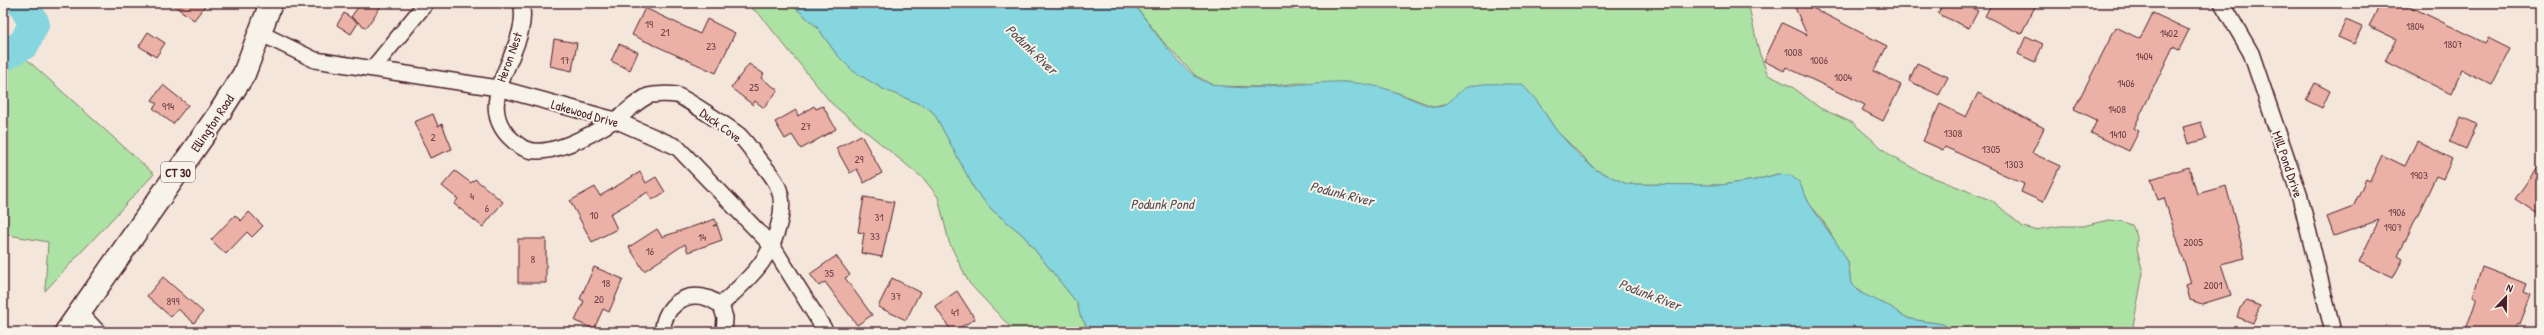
<svg xmlns="http://www.w3.org/2000/svg" width="2544" height="335" font-family="'Patrick Hand',sans-serif">
	<style>
		.green { fill: #ade2a5; stroke: #7c8068 }
		.water { fill: #85d6de; stroke: #6d8d96 }
		.lines { fill: none; stroke-linecap: round; stroke-linejoin: round }
		.river { stroke: #85d6de; stroke-width: 31 }
		.building { fill: #ebb1a6; stroke: #4a1f2b }
		.street-casing { stroke: #4a1f2b; stroke-width: 18 }
		.primary-casing { stroke: #4a1f2b; stroke-width: 25 }
		.street { stroke: #f7f3e8; stroke-width: 15 }
		.primary { stroke: #f7f3e8; stroke-width: 22 }
		.labels { text-anchor: middle; dominant-baseline: central; stroke-width: 4; stroke-linejoin: round; paint-order: stroke }
		.number-label { font-size: 11px; fill: #72444a }
		.shield { fill: #f7f3e8; stroke: #7e5f64; stroke-width: 1 }
		.shield-label { font-size: 12px; font-weight: bold; fill: #4a1f2b }
		.street-label { font-size: 13px; fill: #4a1f2b; stroke: #f7f3e8 }
		.water-label { font-size: 14px; font-style: italic; fill: #594d58; stroke: #f7f3e8 }
	</style>
	<rect width="100%" height="100%" fill="#f5e6db"/>
	<filter id="ink" filterUnits="userSpaceOnUse"><feTurbulence type="fractalNoise" baseFrequency=".025" numOctaves="2"/><feDisplacementMap in="SourceGraphic" scale="8" xChannelSelector="R" yChannelSelector="G"/><feConvolveMatrix kernelMatrix="1 2 1 2 8 2 1 2 1" color-interpolation-filters="sRGB"/></filter>
	<g filter="url(#ink)">
		<g class="green">
			<path d="M745 3H790L817 27 837 55 853 71 883 89 925 106 934 113 975 190 992 210 1023 235 1077 303 1080 315 1090 332H1015L969 283 949 242 938 197 924 179 832 104 760 15Z"/>
			<path d="M1133 3H1748L1759 52 1768 75 1791 86 1820 108 1853 123 1891 156 1922 173 1993 201 2023 227 2035 230 2060 226H2083L2108 220 2120 221 2132 225 2137 236V249L2143 273 2132 332H1953L1943 324 1910 319 1900 314 1891 307 1869 299 1851 284 1848 262 1823 221 1809 203 1799 182 1777 174 1756 180 1721 185 1627 184 1596 170 1556 130 1537 101 1464 89 1447 104 1435 107 1393 91 1345 82 1321 84 1298 83 1263 87 1216 86 1196 76 1165 44Z"/>
			<path d="M3 38 154 174 45 291 48 242 3 234Z"/>
			<path d="M1319 325 1356 332H1286L1295 328Z"/>
		</g>
		<path class="water" d="M790 3H1133C1150 25 1174 61 1196 77 1227 99 1306 80 1345 82 1360 83 1381 86 1395 92 1407 96 1422 105 1435 107 1449 108 1454 94 1465 88 1481 81 1505 85 1522 84L1537 101 1556 130 1579 155 1596 170 1627 184 1721 185 1756 180 1778 174 1790 175 1799 182 1809 203 1842 251 1848 262 1851 284 1859 292 1891 307 1900 314 1910 319 1943 324 1953 332H1356C1332 327 1309 321 1286 332H1090L1080 315 1077 303 1023 235 992 210 975 190 934 113 925 106 883 89 853 71 837 55 817 27Z"/>
		<g class="lines">
			<path class="river" d="M3 56 24 44 34 23 22 3"/>
		</g>
		<g class="building">
			<path d="M170 3H207L194 20Z"/>
			<path d="M361 3H383L366 28 351 17Z"/>
			<path d="M1793 3H1803L1887 46 1874 71 1901 85 1883 121 1862 110 1865 105 1786 67 1784 71 1764 61 1782 23 1807 35Z"/>
			<path d="M1943 3H1962L1978 11 1969 28 1938 14Z"/>
			<path d="M1992 3H2037L2021 34 1985 16Z"/>
			<path d="M2381 3H2403L2485 43 2488 38 2510 49 2492 85 2462 70 2451 94 2385 61 2396 39 2369 26Z"/>
			<path d="M645 8 700 34 707 19 735 33 716 73 632 35Z"/>
			<path d="M344 13 358 23 351 34 337 25Z"/>
			<path d="M2153 13 2189 30 2179 50 2173 47 2134 128 2139 131 2129 151 2091 133 2097 120 2074 109 2116 27 2140 39Z"/>
			<path d="M2346 20 2362 27 2354 44 2338 37Z"/>
			<path d="M148 32 165 43 156 57 139 46Z"/>
			<path d="M2026 36 2043 44 2035 62 2018 54Z"/>
			<path d="M554 39 577 43 572 71 550 66Z"/>
			<path d="M619 44 638 52 630 70 611 61Z"/>
			<path d="M1917 63 1948 77 1939 95 1909 81Z"/>
			<path d="M749 64 764 74 761 78 778 90 764 108 755 101 753 105 731 88Z"/>
			<path d="M2315 83 2330 91 2322 108 2306 100Z"/>
			<path d="M163 85 188 105 173 124 153 108 157 104 152 100Z"/>
			<path d="M1978 93 2044 128 2032 153 2060 166 2043 202 2021 192 2024 184 1945 147 1943 150 1923 141 1940 104 1966 117Z"/>
			<path d="M814 106 816 109 823 106 836 129 801 149 792 135 785 139 775 122 796 110 798 116Z"/>
			<path d="M433 114 438 126 442 124 452 149 430 158 414 122Z"/>
			<path d="M2461 117 2477 124 2466 149 2450 142Z"/>
			<path d="M2201 122 2206 139 2188 144 2183 127Z"/>
			<path d="M861 135 882 173 864 183 857 169 850 173 836 148Z"/>
			<path d="M2417 141 2452 159 2443 179 2436 176 2398 256 2403 259 2393 278 2359 262 2379 220 2334 236 2327 217 2353 207 2366 179 2370 181 2382 155 2405 166Z"/>
			<path d="M2541 162V216L2515 199Z"/>
			<path d="M2189 167 2197 194 2226 186 2245 258 2221 264 2231 295 2202 304 2190 300 2186 285 2191 283 2164 198 2158 200 2151 179Z"/>
			<path d="M455 171 471 183 475 179 503 202 483 227 454 204 458 199 442 186Z"/>
			<path d="M640 172 646 183 656 177 665 192 652 200 648 192 610 214 617 229 592 242 570 201 595 187 600 196Z"/>
			<path d="M864 197 894 202 882 257 861 253 864 233 858 232Z"/>
			<path d="M249 212 263 226 252 237 247 232 226 254 211 240 235 215 241 221Z"/>
			<path d="M715 219 717 224 713 226 717 225 722 240 688 252 685 244 644 271 629 247 657 229 662 237Z"/>
			<rect x="518" y="239" width="28" height="44"/>
			<path d="M836 256 850 275 845 278 872 315 857 325 825 282 819 286 810 274Z"/>
			<path d="M594 267 623 279 609 312 603 309 594 329 575 321 584 301 580 299Z"/>
			<path d="M2482 267 2527 284 2524 292 2531 295 2520 324 2518 323 2514 332H2465L2477 298 2473 296Z"/>
			<path d="M163 277 203 312 194 323 178 309 171 317 147 296Z"/>
			<path d="M892 278 920 292 906 320 878 307Z"/>
			<path d="M957 291 975 319 952 332 935 306Z"/>
			<path d="M2247 301 2260 306 2253 323 2237 317 2240 308Z"/>
		</g>
		<g class="lines">
			<g class="street-casing">
				<g id="street">
					<path d="M521 3C534 51 460 105 520 146 543 163 595 133 616 119 626 113 637 101 648 96 655 94 669 94 676 95 681 95 734 131 740 136 747 143 753 152 759 160 776 179 786 193 780 220 771 261 750 277 721 305"/>
					<path d="M2222 3 2251 53 2300 197 2333 332"/>
					<path d="M260 33 315 60 498 88 615 120 677 147 773 247 826 332"/>
					<path d="M373 68 426 3"/>
					<path d="M80 313 98 332"/>
					<path d="M663 332C662 309 684 290 707 298 711 299 716 303 721 305L725 318 724 332"/>
				</g>
			</g>
			<g class="primary-casing">
				<path id="primary" d="M66 332 220 112 244 74 271 3"/>
			</g>
			<use href="#street" class="street"/>
			<use href="#primary" class="primary"/>
		</g>
	</g>
	<g class="labels">
		<g class="number-label">
			<text x="649" y="24">19</text>
			<text x="2415" y="26">1804</text>
			<text x="665" y="32">21</text>
			<text x="2169" y="33">1402</text>
			<text x="2453" y="44">1807</text>
			<text x="711" y="46">23</text>
			<text x="1793" y="52">1008</text>
			<text x="2144" y="56">1404</text>
			<text x="565" y="60">17</text>
			<text x="1819" y="60">1006</text>
			<text x="1843" y="77">1004</text>
			<text x="2126" y="83">1406</text>
			<text x="754" y="87">25</text>
			<text x="168" y="106">914</text>
			<text x="2117" y="109">1408</text>
			<text x="806" y="126">27</text>
			<text x="1953" y="133">1308</text>
			<text x="2118" y="134">1410</text>
			<text x="433" y="137">2</text>
			<text x="1991" y="149">1305</text>
			<text x="859" y="159">29</text>
			<text x="2014" y="164">1303</text>
			<text x="2419" y="175">1903</text>
			<text x="472" y="196">4</text>
			<text x="487" y="208">6</text>
			<text x="2397" y="212">1906</text>
			<text x="594" y="215">10</text>
			<text x="879" y="217">31</text>
			<text x="2393" y="227">1907</text>
			<text x="875" y="236">33</text>
			<text x="702" y="237">14</text>
			<text x="2193" y="242">2005</text>
			<text x="650" y="251">16</text>
			<text x="533" y="259">8</text>
			<text x="829" y="273">35</text>
			<text x="606" y="283">18</text>
			<text x="2213" y="285">2001</text>
			<text x="896" y="296">37</text>
			<text x="599" y="299">20</text>
			<text x="173" y="301">899</text>
			<text x="955" y="312">41</text>
		</g>
		<rect class="shield" x="161" y="162" width="34" height="20" rx="3"/>
		<g class="shield-label">
			<text x="178" y="172">CT 30</text>
		</g>
		<g class="street-label">
			<text transform="translate(509 57) rotate(-70)">Heron Nest</text>
			<text transform="translate(585 113) rotate(16)">Lakewood Drive</text>
			<text transform="translate(212 123) rotate(-56)">Ellington Road</text>
			<text transform="translate(721 125) rotate(36)">Duck Cove</text>
			<text transform="translate(2288 164) rotate(71)">Mill Pond Drive</text>
		</g>
		<g class="water-label">
			<text transform="translate(1032 49) rotate(44)">Podunk River</text>
			<text transform="translate(1342 193) rotate(14)">Podunk River</text>
			<text x="1162" y="203">Podunk Pond</text>
			<text transform="translate(1650 294) rotate(21)">Podunk River</text>
		</g>
	</g>
	<rect width="2544" height="335" fill="none" stroke="#f7f3e8" stroke-width="16"/>
	<rect x="8" y="8" width="2528" height="319" fill="none" stroke="#4a1f2b" stroke-width="1.5" filter="url(#ink)"/>
	<g transform="translate(2506 297) rotate(22)" stroke="#f7f3e8" stroke-width="3" paint-order="stroke">
	<path d="M0-3L7 15L0 10L-7 15Z" fill="#4a1f2b"/>
	<text y="-6" font-size="11" font-weight="bold" text-anchor="middle" fill="#4a1f2b">N</text>
	</g>
</svg>
